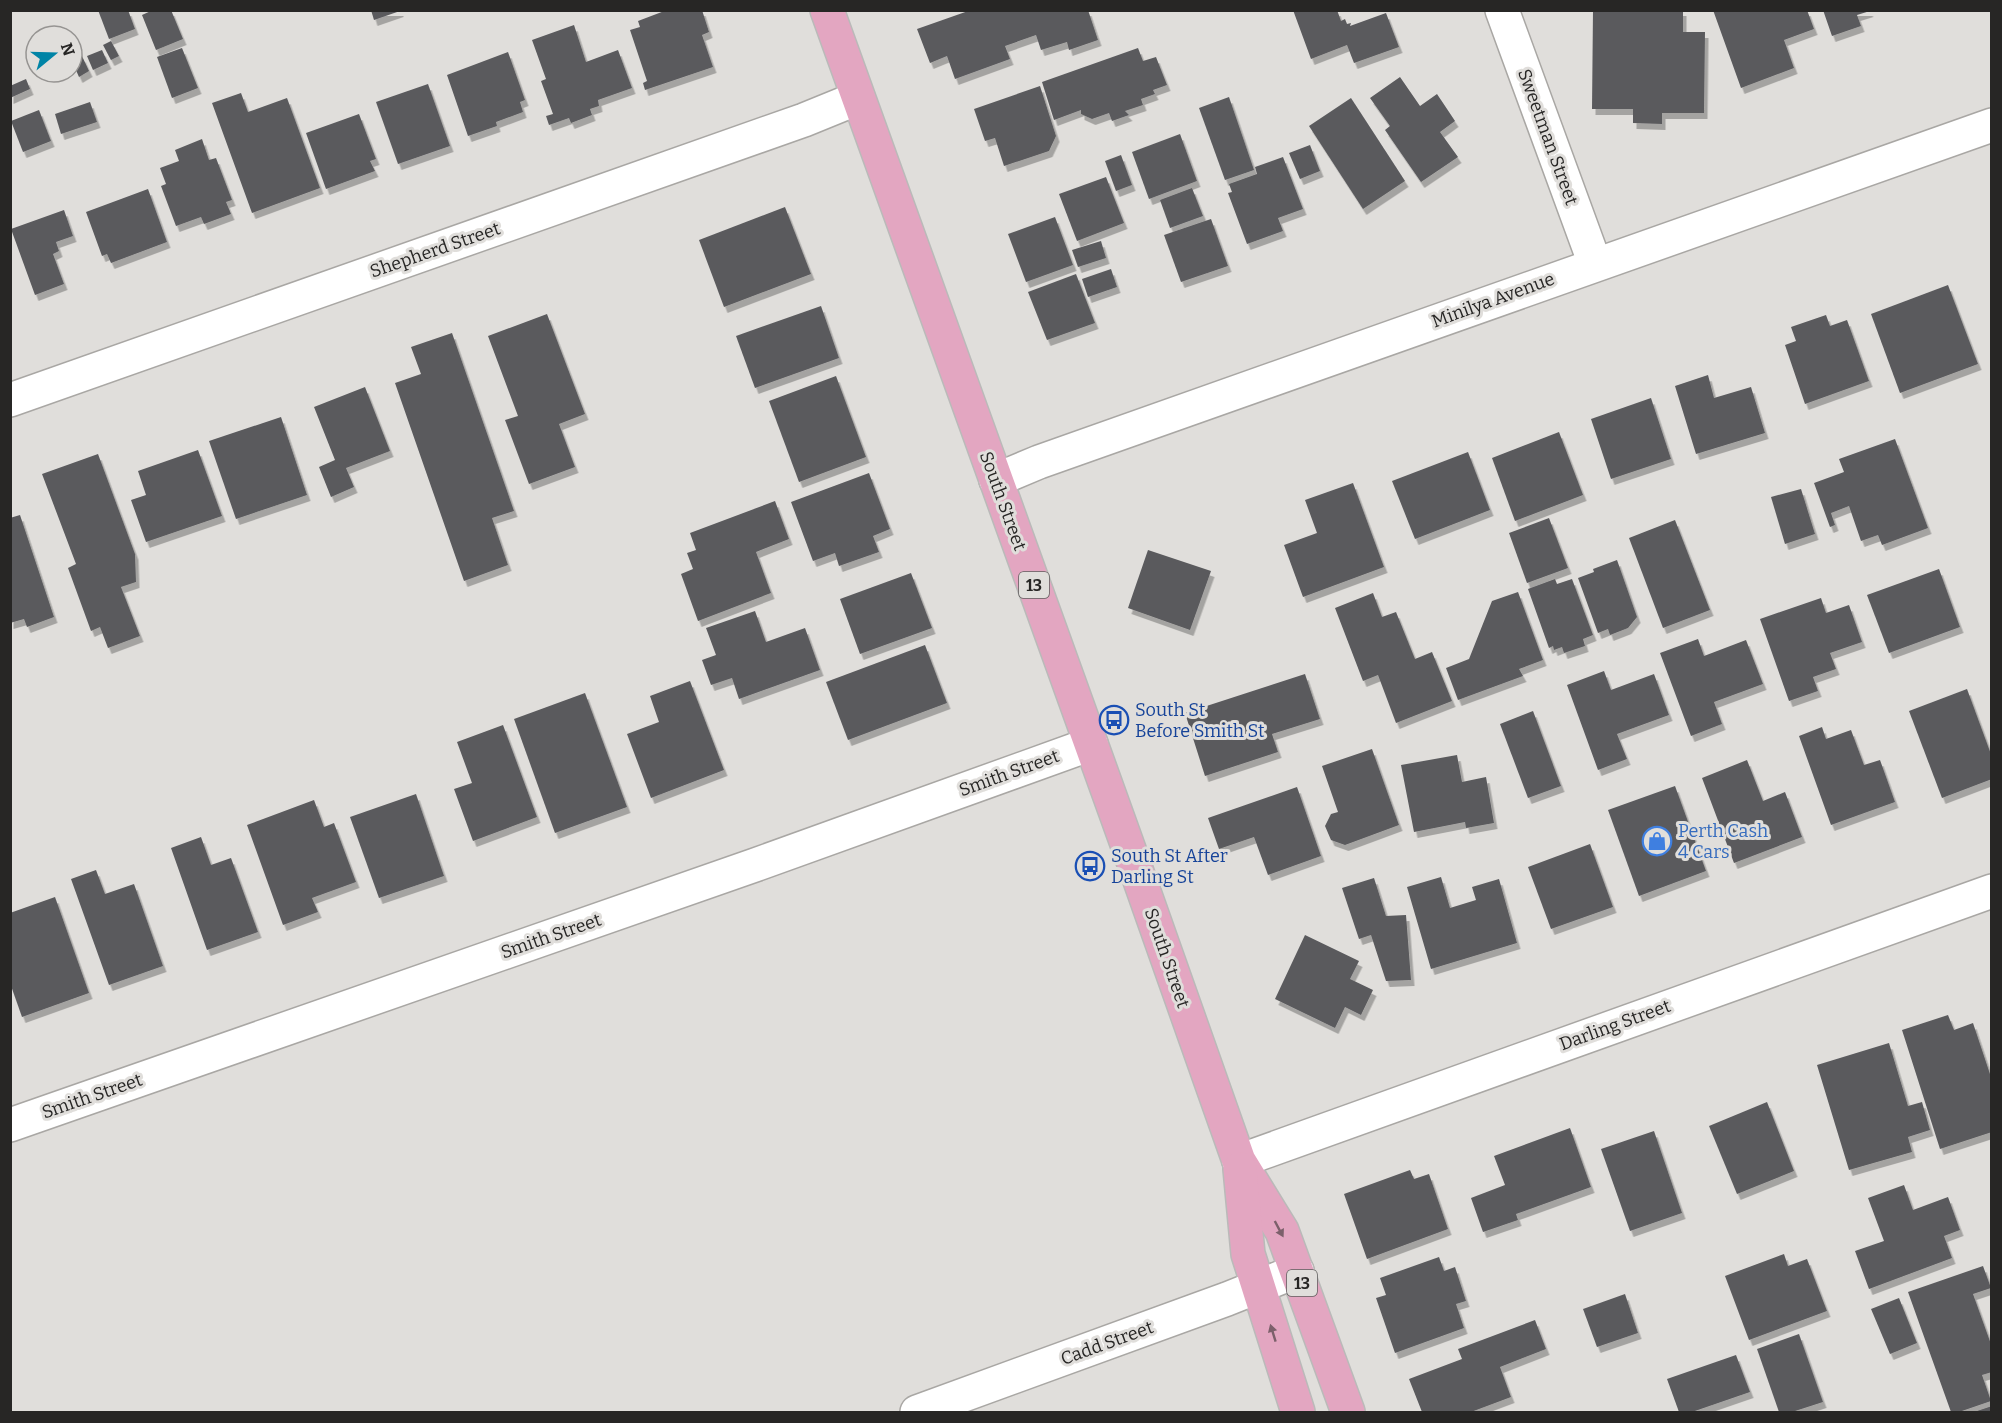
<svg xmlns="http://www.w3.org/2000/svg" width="2002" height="1423" font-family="Bitter,serif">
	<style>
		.building { fill: #5a5a5d; filter: url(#shadow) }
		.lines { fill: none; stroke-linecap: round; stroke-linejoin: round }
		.minor-casing { stroke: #a9a7a4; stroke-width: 36 }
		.major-casing { stroke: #babab9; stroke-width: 36 }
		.minor { stroke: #fff; stroke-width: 33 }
		.major { stroke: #e3a6c1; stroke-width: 33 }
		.oneway { fill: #7c606b }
		.labels { text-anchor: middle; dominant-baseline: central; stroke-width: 6; stroke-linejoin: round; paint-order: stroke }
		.shield { fill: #e0dedb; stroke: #5e5d5c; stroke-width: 1.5 }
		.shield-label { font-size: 16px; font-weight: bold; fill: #272625 }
		.street-label { font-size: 18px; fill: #272625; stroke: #e0dedb }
		.transit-label { font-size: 18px; fill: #164399; stroke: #e0dedb; text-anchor: start }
		.shop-label { font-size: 18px; fill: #366cbe; stroke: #e0dedb; text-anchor: start }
	</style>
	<defs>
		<filter id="shadow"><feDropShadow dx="3.5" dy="6" stdDeviation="0" flood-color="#0004"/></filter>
	</defs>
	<rect width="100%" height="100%" fill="#e0dedb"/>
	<g class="building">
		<path d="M98 10H128L135 29 109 39Z"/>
		<path d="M153 10H171L183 39 156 50 142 15Z"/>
		<path d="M371 10H400V11L374 20Z"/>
		<path d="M667 10H702L709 32 702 35 713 67 645 90 643 83 647 81 630 30 640 27 638 21Z"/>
		<path d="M971 10H1088L1098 40 1069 50 1067 42 1041 50 1036 35 1005 46 1010 59 955 79 947 56 930 63 917 29Z"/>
		<path d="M1293 10H1337L1341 21 1345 19 1347 24 1351 23 1350 26 1386 13 1399 47 1354 63 1347 45 1311 59Z"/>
		<path d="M1593 10H1683V32H1705L1704 113H1662V124L1633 123V109H1592Z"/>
		<path d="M1713 10H1807L1814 29 1784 40 1794 68 1741 88Z"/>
		<path d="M1823 10H1869L1870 11 1857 15 1861 26 1832 36Z"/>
		<path d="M574 25 586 62 618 50 632 88 598 100 599 106 590 109 592 115 571 123 569 118 549 125 546 116 553 114 541 81 546 79 532 40Z"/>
		<path d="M111 41 119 56 111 60 103 45Z"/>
		<path d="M182 48 198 88 172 98 157 57Z"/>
		<path d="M1138 48 1143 61 1156 57 1167 85 1153 90 1155 94 1141 99 1143 105 1125 111 1129 115 1112 121 1109 113 1092 119 1081 114V110L1054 120 1042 82Z"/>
		<path d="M102 50 108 63 93 70 87 56Z"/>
		<path d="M508 52 525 100 520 102 523 112 496 122 497 126 468 136 447 75Z"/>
		<path d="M82 56 89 71 79 77 72 61Z"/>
		<path d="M1400 77 1420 106 1437 94 1455 121 1440 132 1458 157 1421 182 1385 130 1390 126 1370 98Z"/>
		<path d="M26 79 30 89 10 98V86Z"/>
		<path d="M428 84 450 146 398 164 376 102Z"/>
		<path d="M1040 86 1056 136 1049 151 1004 166 995 138 985 141 974 109Z"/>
		<path d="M241 93 248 112 287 98 320 188 252 213 212 103Z"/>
		<path d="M1229 97 1254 170 1225 180 1199 108Z"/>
		<path d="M1351 98 1405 181 1363 209 1309 126Z"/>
		<path d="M90 102 97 122 61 134 55 114Z"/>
		<path d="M39 110 51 141 23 152 11 121Z"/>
		<path d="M359 114 376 159 370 161 375 171 326 189 306 133Z"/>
		<path d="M1180 134 1197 181 1149 199 1132 152Z"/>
		<path d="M202 139 209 160 216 158 232 200 226 202 231 214 204 224 201 217 176 226 161 186 166 184 160 168 179 161 175 150Z"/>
		<path d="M1310 145 1320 171 1300 179 1289 153Z"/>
		<path d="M1121 155 1132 185 1116 191 1105 161Z"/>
		<path d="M1283 157 1303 209 1278 218 1283 231 1247 244 1228 193 1232 192 1229 184 1257 174 1255 167Z"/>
		<path d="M1106 177 1124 223 1077 241 1059 194Z"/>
		<path d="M1192 188 1203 216 1170 228 1160 200Z"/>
		<path d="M148 189 167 242 111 263 107 254 102 256 86 212Z"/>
		<path d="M785 207 811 274 724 307 699 240Z"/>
		<path d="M64 210 73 236 56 242 59 251 53 254 64 284 35 295 11 229Z"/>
		<path d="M1055 217 1073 265 1026 282 1008 234Z"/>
		<path d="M1211 219 1228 266 1181 282 1164 235Z"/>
		<path d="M1101 241 1106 258 1078 267 1072 250Z"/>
		<path d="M1111 269 1117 287 1088 297 1082 279Z"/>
		<path d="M1076 274 1095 323 1047 340 1028 292Z"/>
		<path d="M1948 285 1978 364 1900 393 1871 314Z"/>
		<path d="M821 306 839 358 755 388 736 336Z"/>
		<path d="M547 314 585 414 559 424 575 467 529 484 505 420 518 416 488 336Z"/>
		<path d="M1826 315 1830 326 1847 320 1869 381 1805 404 1785 345 1796 341 1791 327Z"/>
		<path d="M452 333 514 511 492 518 508 565 464 581 395 383 421 374 411 347Z"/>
		<path d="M1708 375 1714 398 1751 387 1765 433 1696 454 1675 386Z"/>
		<path d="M836 376 866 457 799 482 769 401Z"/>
		<path d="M365 387 390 451 346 468 354 487 331 497 319 467 335 460 314 407Z"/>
		<path d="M1651 398 1671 459 1611 479 1591 419Z"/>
		<path d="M281 417 307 495 236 519 209 441Z"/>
		<path d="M1559 432 1583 495 1515 521 1492 458Z"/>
		<path d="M1895 439 1928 528 1882 545 1878 535 1861 541 1849 506 1831 513 1835 525 1830 527 1814 483 1844 472 1839 459Z"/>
		<path d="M198 450 222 516 146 542 131 500 146 495 138 471Z"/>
		<path d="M1468 452 1490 510 1415 539 1392 481Z"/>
		<path d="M98 454 135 554 136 582 121 587 140 636 108 648 100 627 91 631 68 568 76 564 42 474Z"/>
		<path d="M869 473 890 529 873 536 879 552 839 566 835 553 813 561 791 502Z"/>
		<path d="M1353 483 1384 567 1303 597 1284 545 1317 533 1305 500Z"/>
		<path d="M1801 489 1815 534 1785 544 1771 497Z"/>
		<path d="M775 501 789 539 756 552 771 593 698 621 681 574 693 569 687 553 696 550 690 533Z"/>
		<path d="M20 515 54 617 27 627 24 619 10 623V518Z"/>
		<path d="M1549 518 1568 568 1527 583 1509 533Z"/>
		<path d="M1675 520 1710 610 1663 628 1629 538Z"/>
		<path d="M1148 550 1211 571 1190 630 1128 608Z"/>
		<path d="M1617 560 1637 617 1628 628 1610 635 1608 629 1598 633 1578 578 1594 572 1593 569Z"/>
		<path d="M1939 569 1960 627 1889 653 1867 595Z"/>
		<path d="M911 573 932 628 860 654 840 599Z"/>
		<path d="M1555 579 1557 584 1572 579 1593 635 1583 639 1585 646 1564 653 1562 647 1554 650 1553 646 1549 648 1528 589Z"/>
		<path d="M1518 592 1543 660 1519 669 1523 676 1458 700 1446 668 1469 659 1492 601Z"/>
		<path d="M1373 593 1382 617 1396 612 1415 659 1432 652 1452 701 1396 723 1378 675 1363 681 1335 608Z"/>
		<path d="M1821 598 1826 613 1849 605 1862 642 1830 653 1836 669 1813 677 1818 691 1789 701 1760 619Z"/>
		<path d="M755 611 766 642 805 628 820 670 739 699 732 678 711 685 702 660 716 655 706 628Z"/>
		<path d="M1698 639 1704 656 1746 640 1763 684 1714 702 1722 724 1691 736 1660 653Z"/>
		<path d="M925 645 947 703 848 740 826 682Z"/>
		<path d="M1604 671 1611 690 1654 674 1669 715 1617 734 1627 759 1598 770 1567 685Z"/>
		<path d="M1305 674 1320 719 1272 734 1278 752 1205 776 1185 713Z"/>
		<path d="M690 681 724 770 651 798 627 734 659 722 650 696Z"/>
		<path d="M1967 689 1992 757V779L1942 798 1909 711Z"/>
		<path d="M585 693 627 807 555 833 514 719Z"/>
		<path d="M1533 711 1561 786 1528 798 1500 724Z"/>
		<path d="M503 725 537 817 473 841 454 789 472 783 457 742Z"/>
		<path d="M1822 727 1826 739 1851 730 1864 765 1880 760 1895 802 1831 825 1799 736Z"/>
		<path d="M1372 749 1399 825 1345 845 1331 840 1325 826 1331 814 1338 812 1322 766Z"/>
		<path d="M1457 755 1462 782 1486 777 1494 823 1466 828 1465 822 1414 832 1401 765Z"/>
		<path d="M1747 760 1763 801 1785 792 1802 837 1734 863 1702 778Z"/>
		<path d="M1675 786 1706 871 1639 896 1608 810Z"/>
		<path d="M1297 787 1321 856 1268 875 1254 837 1219 849 1208 818Z"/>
		<path d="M416 794 444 876 379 898 350 817Z"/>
		<path d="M314 800 324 827 334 823 356 882 312 898 318 912 283 925 247 825Z"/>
		<path d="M201 837 211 865 231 858 258 932 207 950 171 848Z"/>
		<path d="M1590 844 1613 907 1551 929 1528 867Z"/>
		<path d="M96 870 105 894 134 884 163 966 109 985 71 879Z"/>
		<path d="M1441 877 1450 908 1476 900 1472 887 1499 879 1517 943 1431 969 1407 887Z"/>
		<path d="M1374 878 1386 916 1406 915 1411 980 1386 981 1371 935 1359 939 1342 888Z"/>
		<path d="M55 897 89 993 22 1017 10 983V913Z"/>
		<path d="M1305 935 1359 961 1350 979 1373 990 1361 1015 1345 1007 1335 1028 1275 999Z"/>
		<path d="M1948 1015 1954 1030 1973 1023 1992 1080V1132L1940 1149 1902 1030Z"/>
		<path d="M1889 1043 1908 1106 1922 1102 1930 1130 1908 1137 1912 1152 1849 1170 1817 1065Z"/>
		<path d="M1767 1102 1794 1171 1737 1194 1709 1126Z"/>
		<path d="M1570 1128 1591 1187 1516 1214 1518 1220 1483 1232 1471 1198 1505 1185 1494 1156Z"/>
		<path d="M1654 1131 1682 1213 1630 1231 1601 1149Z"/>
		<path d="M1410 1170 1414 1179 1429 1174 1448 1229 1367 1259 1344 1194Z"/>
		<path d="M1904 1185 1913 1210 1948 1197 1960 1230 1944 1236 1952 1258 1869 1289 1855 1251 1884 1241 1868 1198Z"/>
		<path d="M1784 1254 1788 1266 1807 1259 1827 1311 1749 1340 1725 1276Z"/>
		<path d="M1439 1257 1444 1271 1455 1267 1466 1301 1456 1304 1464 1328 1395 1353 1376 1298 1386 1295 1380 1278Z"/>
		<path d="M1983 1266 1991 1288 1973 1294 1992 1347V1372L1982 1375 1991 1401 1959 1412H1951L1908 1292Z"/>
		<path d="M1625 1294 1638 1333 1597 1347 1583 1309Z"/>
		<path d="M1899 1298 1917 1343 1890 1354 1871 1309Z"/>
		<path d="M1535 1320 1546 1349 1500 1367 1511 1397 1471 1412H1422L1409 1379 1462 1359 1458 1349Z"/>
		<path d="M1799 1334 1823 1402 1792 1412H1779L1757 1349Z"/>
		<path d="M1736 1355 1750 1392 1692 1412H1679L1667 1379Z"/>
		<path d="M1992 1406V1412H1974Z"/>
	</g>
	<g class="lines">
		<g class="minor-casing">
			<g id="minor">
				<path d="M1502 10 1595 264"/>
				<path d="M10 400 804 120 858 98"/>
				<path d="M996 480 1039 462 1992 125"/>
				<path d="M10 1125 755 865 1091 744"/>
				<path d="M1239 1161 1992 891"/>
				<path d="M917 1412 1227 1299 1297 1271"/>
			</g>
		</g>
		<g class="major-casing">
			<g id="major">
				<path d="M827 10 1126 841 1239 1161 1282 1231 1348 1412"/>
				<path d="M1240 1169 1248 1254 1298 1412"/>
			</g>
		</g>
		<use href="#minor" class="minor"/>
		<use href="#major" class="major"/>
	</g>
	<defs><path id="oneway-solid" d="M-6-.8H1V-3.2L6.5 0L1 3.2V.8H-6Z" transform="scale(1.5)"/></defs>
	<g class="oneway">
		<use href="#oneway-solid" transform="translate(1279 1229) rotate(62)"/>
		<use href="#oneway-solid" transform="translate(1273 1333) rotate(-107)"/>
	</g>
	<defs>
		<g id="bus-ring" transform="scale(1.5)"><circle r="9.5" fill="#e0dedb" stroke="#1a4fb4" stroke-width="1.5"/><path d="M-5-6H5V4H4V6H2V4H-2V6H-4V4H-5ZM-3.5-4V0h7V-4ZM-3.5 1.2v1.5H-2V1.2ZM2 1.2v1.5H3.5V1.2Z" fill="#1a4fb4"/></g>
		<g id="shop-ring" transform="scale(1.5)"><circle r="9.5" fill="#e0dedb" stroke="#3f7fe0" stroke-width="1.5"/><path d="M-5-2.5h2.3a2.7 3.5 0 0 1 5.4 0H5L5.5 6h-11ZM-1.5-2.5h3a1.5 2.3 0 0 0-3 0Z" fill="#3f7fe0"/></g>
	</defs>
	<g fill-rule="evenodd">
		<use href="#bus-ring" x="1114" y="720"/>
		<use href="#shop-ring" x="1657" y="841"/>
		<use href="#bus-ring" x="1090" y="866"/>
	</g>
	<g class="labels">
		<g class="shield">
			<rect x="1019" y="572" width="30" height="26" rx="4.5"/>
			<rect x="1287" y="1270" width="30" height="26" rx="4.5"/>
		</g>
		<g class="shield-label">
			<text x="1034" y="585">13</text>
			<text x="1302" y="1283">13</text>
		</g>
		<g class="street-label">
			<text transform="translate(1548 137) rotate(70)">Sweetman Street</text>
			<text transform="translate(435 250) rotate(-19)">Shepherd Street</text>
			<text transform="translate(1493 300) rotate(-20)">Minilya Avenue</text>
			<text transform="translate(1003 501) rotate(70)">South Street</text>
			<text transform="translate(1009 773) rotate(-20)">Smith Street</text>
			<text transform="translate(551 936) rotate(-19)">Smith Street</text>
			<text transform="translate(1167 958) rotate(71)">South Street</text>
			<text transform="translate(1615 1025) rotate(-20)">Darling Street</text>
			<text transform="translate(92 1096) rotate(-19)">Smith Street</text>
			<text transform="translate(1107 1343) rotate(-20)">Cadd Street</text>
		</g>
		<g class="transit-label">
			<text x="1135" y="710">South St<tspan x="1135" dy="21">Before Smith St</tspan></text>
			<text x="1111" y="856">South St After<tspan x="1111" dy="21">Darling St</tspan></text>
		</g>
		<g class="shop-label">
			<text x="1678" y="831">Perth Cash<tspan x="1678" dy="21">4 Cars</tspan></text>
		</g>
	</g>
	<rect width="2002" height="1423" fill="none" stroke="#272625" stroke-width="24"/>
	<g transform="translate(54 54) rotate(71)"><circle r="28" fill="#e0dedb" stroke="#969492" stroke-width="1.5"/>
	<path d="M0-4.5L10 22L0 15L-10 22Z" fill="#0084a6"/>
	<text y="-9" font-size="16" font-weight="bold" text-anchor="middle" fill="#272625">N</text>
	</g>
</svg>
